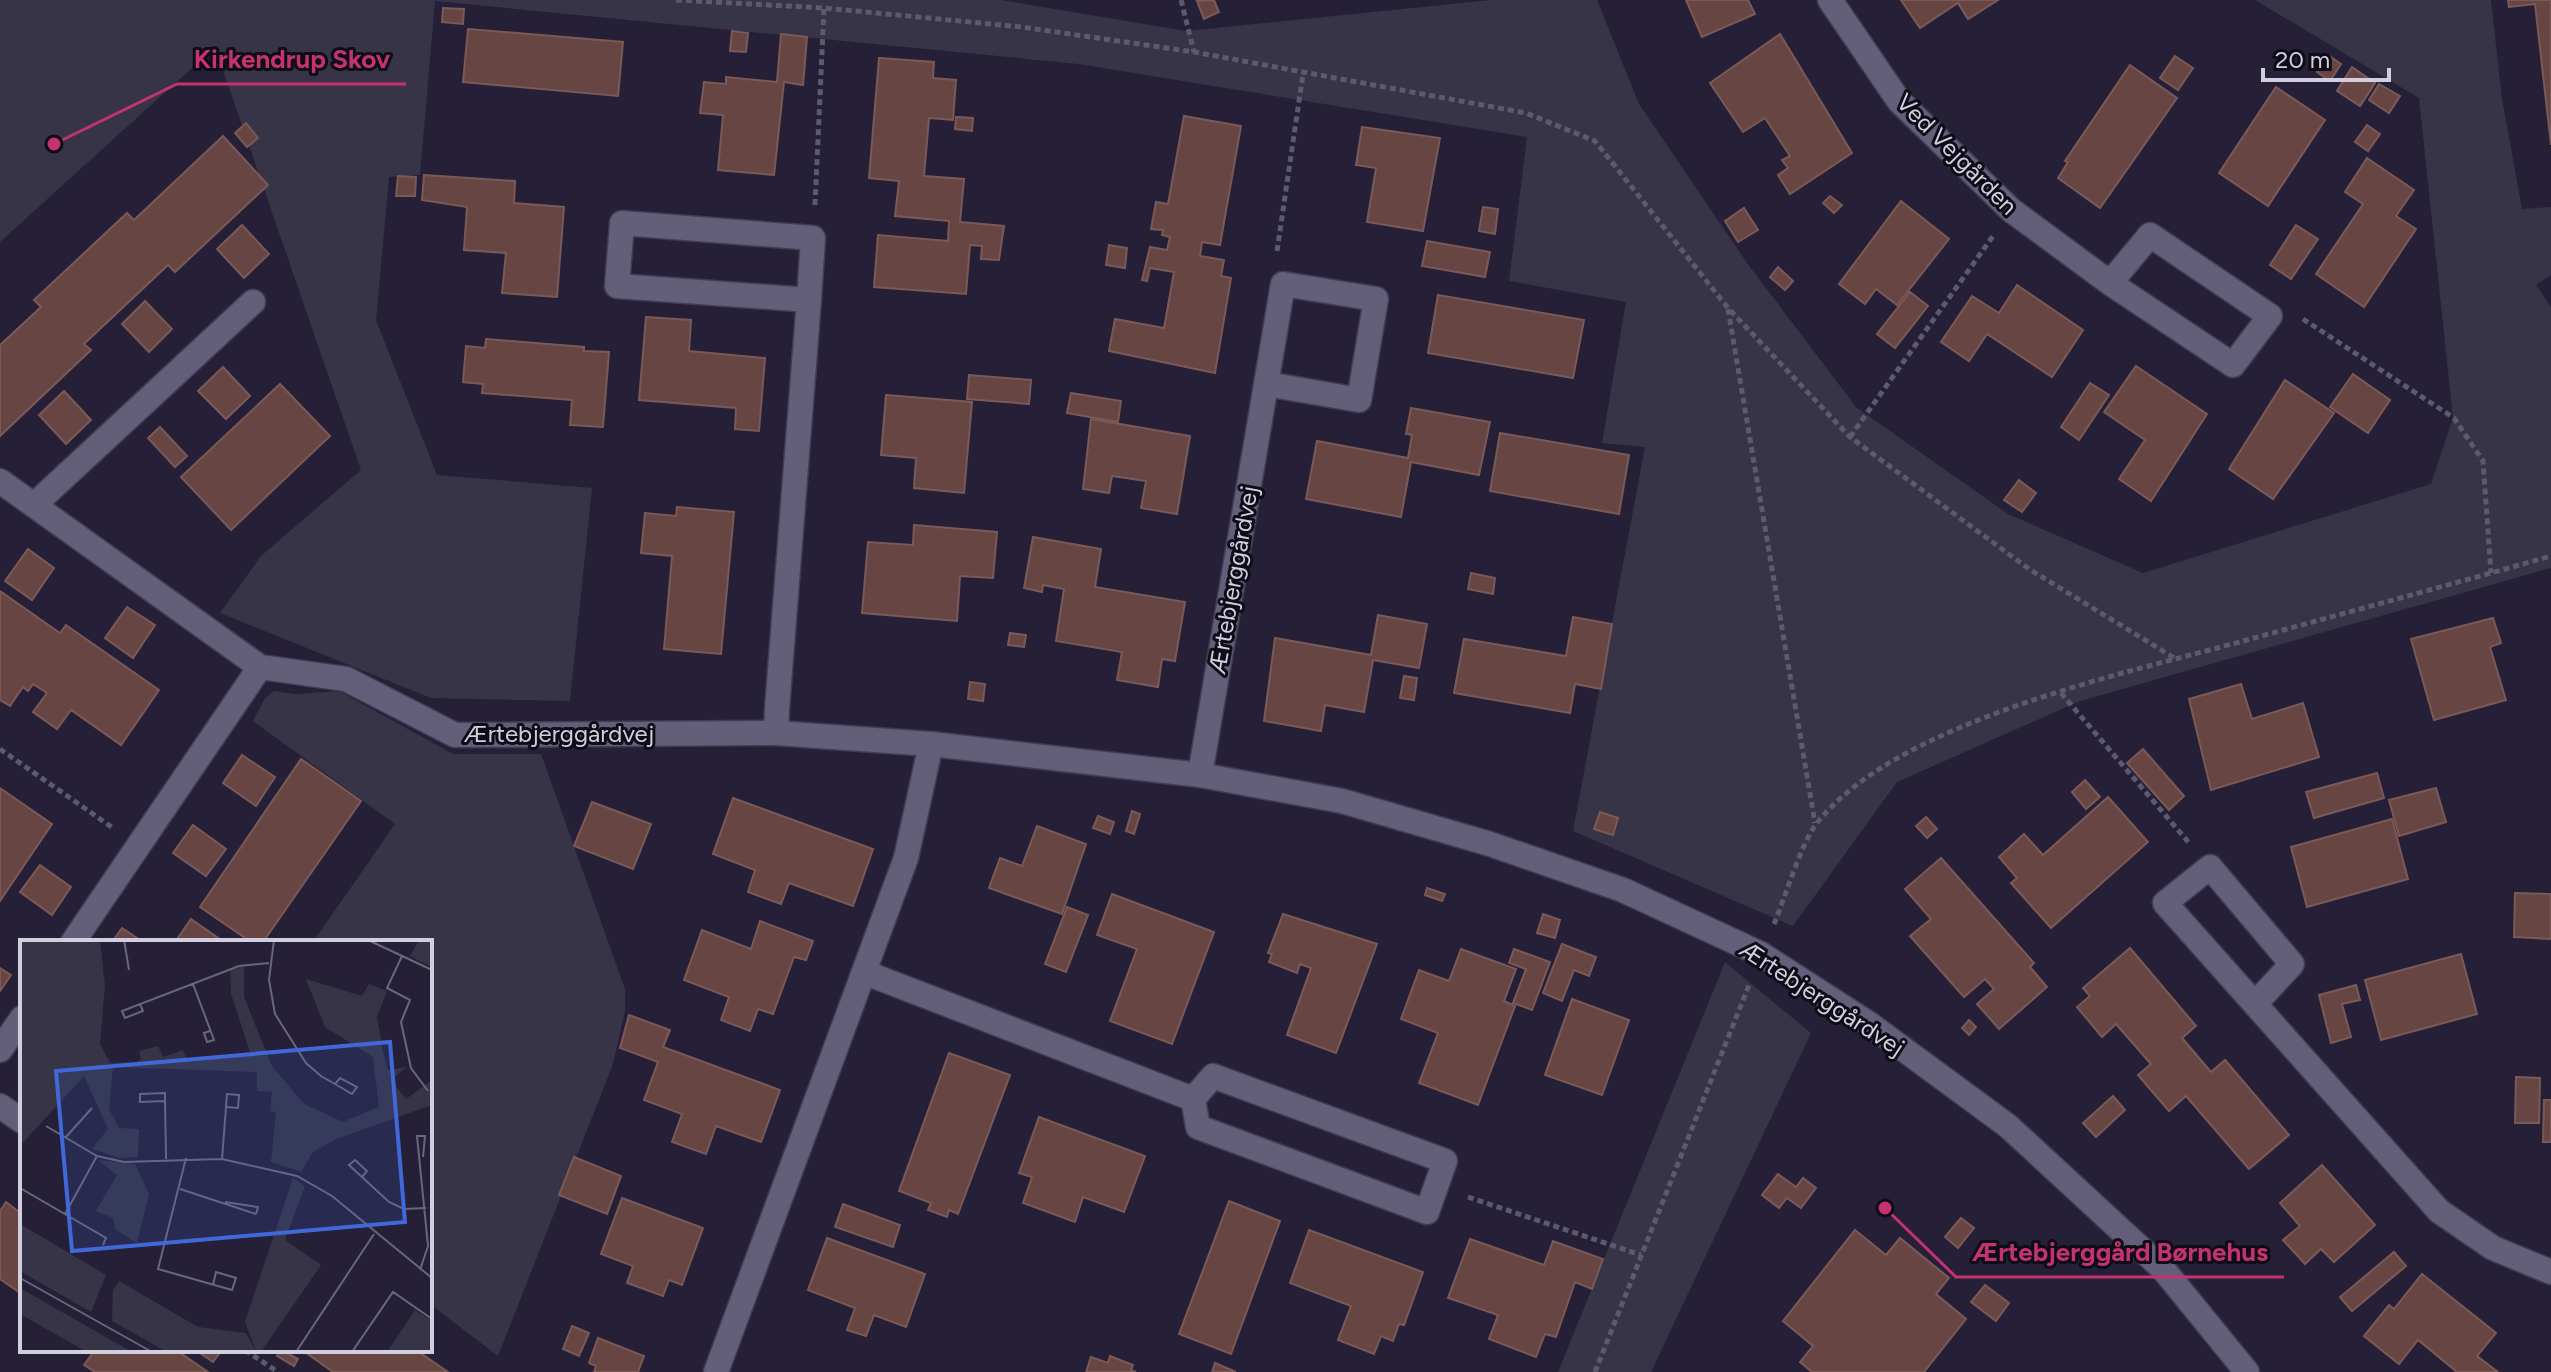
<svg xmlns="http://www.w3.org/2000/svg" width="2551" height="1372" font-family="Figtree,sans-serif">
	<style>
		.green { fill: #363446 }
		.building { fill: #664542; stroke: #7b5957; stroke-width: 2 }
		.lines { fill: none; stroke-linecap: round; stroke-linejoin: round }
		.minor-casing { stroke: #413c51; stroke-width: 27 }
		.path { stroke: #5d596f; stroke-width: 5; stroke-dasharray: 6 4; stroke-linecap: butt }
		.minor { stroke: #635e7a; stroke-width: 24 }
		.labels { text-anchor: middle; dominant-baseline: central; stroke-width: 6; stroke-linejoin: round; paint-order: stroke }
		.street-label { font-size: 24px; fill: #d1cfdf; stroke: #0e0c16 }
		.inset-road { fill: none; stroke: #6a667b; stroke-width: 2 }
		.view { fill: #4168d9; fill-opacity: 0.15; stroke: #4168d9; stroke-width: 4 }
		.inset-edge { fill: none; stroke: #d1cfdf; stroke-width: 4 }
		.leader { fill: none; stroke: #c4336f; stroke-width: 3 }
		.callout-dot { fill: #c4336f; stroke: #0e0c16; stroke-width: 3 }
		.callout-label { font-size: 26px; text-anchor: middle; font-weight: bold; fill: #c4336f; stroke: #0e0c16; stroke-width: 6; stroke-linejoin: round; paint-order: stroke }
	</style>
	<rect width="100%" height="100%" fill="#252038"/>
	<g class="green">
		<path d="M0 0H1001L1186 31 1491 0H1597L1639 104 1747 263 1856 407 2008 514 2143 573 2431 484 2453 418 2419 98 2255 0H2491L2502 99 2522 209 2551 207V275L2536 285 2551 307V568L2080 701 1897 782 1793 926 1573 831 1645 447 1602 443 1626 302 1509 281 1527 137 1078 64 435 1 420 175 389 177 376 320 437 475 592 488 570 701 431 698 220 613 261 556 361 470 215 47 0 242Z"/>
		<path d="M274 691 295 694 339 691 453 754H541L625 989V1011L613 1064 498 1356 430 1304V942H313L395 824 253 721 265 698Z"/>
		<path d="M1725 962 1811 1033 1651 1372H1558Z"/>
	</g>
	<g class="building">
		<path d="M1214 0 1219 12 1204 19 1197 1Z"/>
		<path d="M1686 0H1748L1755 14 1702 37Z"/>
		<path d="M1901 0H1998L1968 19 1958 3 1920 28Z"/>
		<path d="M2508 0H2551V145L2535 4 2509 7Z"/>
		<path d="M443 8 464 9 463 24 442 22Z"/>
		<path d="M468 29 623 42 618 96 463 82Z"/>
		<path d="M732 31 748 33 746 52 730 51Z"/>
		<path d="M781 34 807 37 803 85 784 82 774 175 718 170 723 115 700 113 704 82 726 84V77L777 82Z"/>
		<path d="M1780 34 1852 153 1790 194 1778 175 1788 168 1782 160 1790 156 1765 118 1743 132 1710 83Z"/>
		<path d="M2328 55 2341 64 2330 81 2317 72Z"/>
		<path d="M2175 56 2193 68 2178 90 2160 78Z"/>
		<path d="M879 58 934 62 933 78 956 80 953 120 929 118 924 176 964 179 960 222 1004 226 999 260 981 259 982 246 970 245 966 294 874 287 878 235 948 241 949 221 895 216 899 181 869 178Z"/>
		<path d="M2130 65 2177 98 2100 208 2058 178 2068 162 2065 161Z"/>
		<path d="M2352 67 2375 83 2360 106 2337 91Z"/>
		<path d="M2379 84 2400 96 2389 113 2369 100Z"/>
		<path d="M2276 87 2325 120 2268 206 2219 173Z"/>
		<path d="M1184 116 1241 126 1220 245 1202 242 1200 256 1224 260 1221 276 1231 278 1215 373 1109 351 1115 319 1164 328 1174 272 1150 268 1147 281 1142 280 1150 247 1167 250 1170 237 1162 235 1163 230 1151 229 1156 202 1168 204Z"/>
		<path d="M956 117 973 118 972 131 955 129Z"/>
		<path d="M246 123 258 138 247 147 235 133Z"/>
		<path d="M2367 125 2380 134 2368 151 2355 142Z"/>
		<path d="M1362 127 1440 138 1423 231 1367 222 1376 168 1356 165Z"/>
		<path d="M223 136 268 185 175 272 168 265 84 344 91 350 0 436V345L41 307 34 300 127 213 134 220Z"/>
		<path d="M2367 158 2414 190 2396 216 2416 229 2364 307 2316 274 2363 204 2345 192Z"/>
		<path d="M424 175 515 181 514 203 564 207 557 297 502 293 506 253 464 250 467 207 422 200Z"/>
		<path d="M398 176 416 177 415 196H396Z"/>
		<path d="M1830 196 1842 205 1834 213 1823 203Z"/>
		<path d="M1901 201 1949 239 1897 305 1876 289 1865 304 1839 284Z"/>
		<path d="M1483 207 1498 209 1495 234 1479 231Z"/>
		<path d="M1744 208 1758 230 1738 242 1725 221Z"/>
		<path d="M242 225 269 254 244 278 217 249Z"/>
		<path d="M2296 225 2318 239 2291 279 2270 265Z"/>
		<path d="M1427 241 1490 252 1485 277 1422 266Z"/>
		<path d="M1109 245 1127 248 1125 268 1106 265Z"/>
		<path d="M1778 267 1793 281 1785 290 1770 277Z"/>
		<path d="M2017 285 2083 330 2052 377 1987 334 1969 361 1941 342 1972 296 1999 313Z"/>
		<path d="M1910 292 1928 306 1895 348 1877 334Z"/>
		<path d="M1438 295 1584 320 1573 378 1428 353Z"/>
		<path d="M145 301 172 329 149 352 122 324Z"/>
		<path d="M646 317 691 320 689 351 765 358 759 431 735 429 736 408 639 400Z"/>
		<path d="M486 339 584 347V351L609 352 603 427 570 425 572 400 482 393 483 384 463 382 466 346 485 348Z"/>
		<path d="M2136 366 2207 414 2151 501 2119 479 2145 440 2104 412Z"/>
		<path d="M223 367 250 396 226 419 198 391Z"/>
		<path d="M2353 374 2390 400 2368 433 2330 407Z"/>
		<path d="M969 375 1031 380 1029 404 967 399Z"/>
		<path d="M2285 380 2334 413 2273 499 2229 469Z"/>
		<path d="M2090 383 2109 395 2079 440 2061 427Z"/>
		<path d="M280 384 330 436 231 530 181 477Z"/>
		<path d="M64 391 91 420 66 444 39 415Z"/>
		<path d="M1071 393 1121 401 1118 422 1067 413Z"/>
		<path d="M886 395 972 402 964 493 914 488 916 458 881 455Z"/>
		<path d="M1411 408 1490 422 1479 475 1411 462 1401 517 1306 499 1317 441 1408 458 1412 435 1406 434Z"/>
		<path d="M1091 419 1190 436 1177 514 1141 508 1146 481 1112 476 1109 493 1083 489Z"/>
		<path d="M160 427 187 456 175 467 148 438Z"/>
		<path d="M1500 433 1629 455 1619 514 1490 491Z"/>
		<path d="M2019 480 2036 493 2022 512 2004 500Z"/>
		<path d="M677 507 734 512 721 654 664 649 672 556 641 553 645 513 676 516Z"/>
		<path d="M914 525 997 532 993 578 960 576 957 621 862 613 868 542 913 545Z"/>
		<path d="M1033 537 1101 549 1095 587 1185 602 1175 661 1162 659 1158 687 1117 680 1122 652 1056 641 1064 589 1043 585 1042 592 1024 588Z"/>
		<path d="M28 549 54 568 32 600 5 581Z"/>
		<path d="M1471 573 1495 578 1493 594 1468 589Z"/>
		<path d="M0 591 60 633 66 625 159 690 121 745 71 710 57 729 33 712 47 693 33 684 28 691 23 687 10 706 0 700Z"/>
		<path d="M127 607 155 625 133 658 105 638Z"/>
		<path d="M1378 615 1427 624 1419 668 1373 660 1364 712 1325 705 1321 731 1264 721 1275 638 1371 655Z"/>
		<path d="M1573 617 1612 624 1601 689 1575 684 1570 713 1454 693 1464 639 1566 656Z"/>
		<path d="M2493 618 2501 643 2490 647 2506 700 2434 720 2411 639Z"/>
		<path d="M1010 633 1026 635 1024 647 1008 645Z"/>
		<path d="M1404 676 1417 678 1414 700 1400 698Z"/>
		<path d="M970 682 985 684 983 701 968 699Z"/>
		<path d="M2241 684 2252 719 2303 703 2319 757 2211 790 2189 699Z"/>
		<path d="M2143 749 2184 796 2169 810 2127 763Z"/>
		<path d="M242 755 275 777 256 806 223 783Z"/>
		<path d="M301 759 361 801 263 942H251L200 907Z"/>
		<path d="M2377 773 2384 798 2314 818 2306 792Z"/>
		<path d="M2085 780 2100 797 2086 809 2072 792Z"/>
		<path d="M0 788 52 824 0 901Z"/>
		<path d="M2436 788 2446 822 2399 836 2389 800Z"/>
		<path d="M2108 797 2148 842 2051 928 2011 883 2017 878 1999 857 2024 834 2043 855Z"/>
		<path d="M733 798 873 849 853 906 789 883 781 904 748 892 755 870 713 854Z"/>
		<path d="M592 802 651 824 633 869 574 846Z"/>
		<path d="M1132 811 1140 814 1134 834 1126 831Z"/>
		<path d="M1600 812 1618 818 1613 835 1594 829Z"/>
		<path d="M1098 816 1114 822 1110 834 1093 828Z"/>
		<path d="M1926 817 1937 829 1927 838 1916 826Z"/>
		<path d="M2392 819 2408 879 2307 907 2291 847Z"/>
		<path d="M193 825 226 849 206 876 173 853Z"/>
		<path d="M1037 826 1086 844 1062 914 989 888 1000 858 1022 866Z"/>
		<path d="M1941 858 2034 963 2030 967 2047 987 1999 1029 1977 1004 1994 989 1985 979 1964 997 1910 936 1931 919 1905 889Z"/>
		<path d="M40 865 71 887 52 915 20 892Z"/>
		<path d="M1427 888 1445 894 1442 901 1425 895Z"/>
		<path d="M2515 893 2551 894V939L2514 937Z"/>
		<path d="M1112 894 1214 932 1172 1044 1110 1021 1137 949 1097 935Z"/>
		<path d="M1067 907 1088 915 1066 972 1045 964Z"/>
		<path d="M1283 914 1377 944 1336 1053 1287 1035 1311 968 1300 964 1297 973 1269 962 1272 954 1268 953Z"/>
		<path d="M1543 914 1560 920 1555 938 1537 933Z"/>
		<path d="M191 919 224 942H175Z"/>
		<path d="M760 921 813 941 806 960 794 957 773 1014 758 1009 750 1031 721 1020 729 997 684 980 702 930 751 949Z"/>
		<path d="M122 928 143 942H112Z"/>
		<path d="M1562 944 1596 957 1589 976 1574 970 1562 1001 1543 993Z"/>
		<path d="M2130 948 2196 1026 2182 1038 2211 1072 2225 1060 2289 1135 2249 1169 2186 1096 2169 1111 2138 1075 2151 1064 2116 1024 2102 1037 2077 1007 2090 996 2083 988Z"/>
		<path d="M1461 949 1516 969 1504 1001 1515 1006 1478 1105 1419 1083 1438 1033 1401 1019 1419 970 1449 981Z"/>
		<path d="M1514 949 1550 962 1532 1010 1513 1003 1526 969 1509 963Z"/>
		<path d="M2461 954 2477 1014 2381 1040 2365 980Z"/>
		<path d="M0 968 11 975 0 991Z"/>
		<path d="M2356 985 2360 1000 2342 1004 2351 1037 2331 1043 2319 995Z"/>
		<path d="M1572 999 1629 1020 1602 1095 1545 1075Z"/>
		<path d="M629 1015 670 1030 663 1047 780 1090 761 1142 716 1126 706 1154 672 1142 682 1114 644 1100 658 1062 620 1048Z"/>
		<path d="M1969 1020 1976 1027 1969 1035 1962 1028Z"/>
		<path d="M949 1053 1010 1075 958 1214 949 1210 947 1217 928 1210 931 1203 899 1191Z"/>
		<path d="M2516 1077 2540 1078 2539 1123H2515Z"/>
		<path d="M2113 1096 2125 1110 2096 1137 2083 1123Z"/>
		<path d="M2544 1100H2551V1142H2543Z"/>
		<path d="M1039 1117 1145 1156 1124 1212 1083 1197 1075 1222 1023 1203 1032 1177 1019 1173Z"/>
		<path d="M574 1157 621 1176 607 1214 559 1195Z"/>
		<path d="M2322 1165 2375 1225 2334 1262 2321 1249 2305 1264 2283 1240 2300 1226 2280 1203Z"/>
		<path d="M1778 1174 1796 1187 1803 1178 1816 1188 1801 1208 1787 1198 1779 1208 1762 1195Z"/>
		<path d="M622 1198 703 1228 682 1285 669 1280 663 1296 627 1283 633 1266 601 1254Z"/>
		<path d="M1229 1201 1280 1221 1231 1354 1179 1334Z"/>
		<path d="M6 1202 22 1214V1294L0 1279V1211Z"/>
		<path d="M843 1204 900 1225 893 1247 835 1227Z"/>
		<path d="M1961 1218 1974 1228 1958 1248 1945 1237Z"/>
		<path d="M1309 1230 1423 1272 1404 1325 1399 1324 1393 1341 1381 1336 1374 1354 1338 1340 1351 1306 1290 1283Z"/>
		<path d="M1855 1230 1886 1255 1900 1238 1949 1278 1936 1294 1966 1319 1924 1372H1812L1800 1362 1813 1346 1783 1321Z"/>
		<path d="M827 1238 925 1274 906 1327 874 1315 866 1336 847 1330 855 1308 808 1290Z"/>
		<path d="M1470 1239 1544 1265 1553 1241 1603 1259 1592 1289 1575 1282 1556 1337 1545 1334 1536 1357 1489 1339 1498 1315 1448 1298Z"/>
		<path d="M2394 1252 2406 1266 2352 1311 2340 1297Z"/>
		<path d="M2422 1274 2496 1333 2477 1356 2498 1372H2457L2418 1340 2399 1364 2364 1336 2389 1305 2394 1309Z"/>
		<path d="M1985 1285 2009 1303 1996 1321 1971 1302Z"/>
		<path d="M572 1326 589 1333 579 1356 563 1349Z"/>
		<path d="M598 1338 644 1356 638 1372H594L596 1366 589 1363Z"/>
		<path d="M95 1350H176L208 1372H95L84 1365Z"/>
		<path d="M214 1350 219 1354 213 1362 197 1351Z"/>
		<path d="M281 1350 298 1359 294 1366 277 1356Z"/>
		<path d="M302 1350H416L448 1372H333Z"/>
		<path d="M1110 1356 1133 1365 1131 1370 1136 1372H1086L1091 1357 1108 1363Z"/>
		<path d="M1215 1363 1236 1372H1212Z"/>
	</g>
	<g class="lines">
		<g class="minor-casing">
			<g id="minor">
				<path d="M1830 0 1899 101 2011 210 2110 283 2233 365 2270 316 2150 235 2110 283"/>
				<path d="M0 481 260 667 346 679 455 735 776 733 931 744 1200 775 1342 801 1490 844 1623 890 1761 954 1868 1023 2008 1126 2163 1269 2247 1372"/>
				<path d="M34 505 253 302"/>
				<path d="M776 733 777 709 809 300 813 238 622 223 617 286 809 300"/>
				<path d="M1200 775 1283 284 1376 299 1359 400 1267 384"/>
				<path d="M73 942 260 667"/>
				<path d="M866 973 1193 1099 1198 1127 1427 1212 1445 1161 1213 1076 1193 1099"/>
				<path d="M2255 1004 2292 964 2210 867 2165 903 2439 1211 2493 1248 2551 1272"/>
				<path d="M0 1050 22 1018"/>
				<path d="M0 1106 22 1121"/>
				<path d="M716 1372 906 858 931 744"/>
			</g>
		</g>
		<g class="path">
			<path d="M676 0 824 8 1022 27 1194 52 1526 113 1595 141 1728 308 1850 437 2029 569 2176 659"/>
			<path d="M1181 0 1194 52"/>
			<path d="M815 205 824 8"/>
			<path d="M1277 251 1303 74"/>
			<path d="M1728 309 1815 823"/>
			<path d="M2303 319 2454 418 2483 461 2491 573"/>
			<path d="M1850 437 1993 236"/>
			<path d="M2061 693 2190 844"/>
			<path d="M0 749 113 828"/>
			<path d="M1774 924C1785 898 1801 843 1817 823 1898 721 2123 674 2247 640 2348 612 2450 585 2551 556"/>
			<path d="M1468 1197 1641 1255"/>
			<path d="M245 1350 278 1372"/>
			<path d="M1595 1372 1749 985"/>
		</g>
		<use href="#minor" class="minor"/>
	</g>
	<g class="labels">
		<g class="street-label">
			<text transform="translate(1957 154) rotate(45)">Ved Vejgården</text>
			<text transform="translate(1233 580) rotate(-80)">Ærtebjerggårdvej</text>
			<text x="559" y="733">Ærtebjerggårdvej</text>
			<text transform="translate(1822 998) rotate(33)">Ærtebjerggårdvej</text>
		</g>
	</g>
	<g transform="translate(20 940)">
		<rect width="412" height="412" fill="#252038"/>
		<path d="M0 0H80L85 46 80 104 90 123 116 122 121 119 119 111 138 106 143 117 163 110 167 120 231 115 211 54 210 30 224 26V57L252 126 284 164 323 182 359 167 353 117 305 87 286 39 342 56 349 44 367 51 357 77 364 116 368 130 387 127 371 140 386 159 412 140V165L316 199 293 212 281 232 251 222 256 172 250 171 252 152 237 151V132L93 127 89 169 99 188 119 189 118 217 100 218 72 209 88 189 64 136 0 206ZM399 0H412V27L390 16ZM78 220 115 224 129 254 117 303 96 290 93 278 76 271 97 235ZM273 238 285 246 265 300 301 325 241 412H147L92 381 93 350 99 341 178 387 226 393 236 411 225 382ZM0 284 86 335 71 372 0 331ZM0 348 112 412H67L0 374ZM395 370 412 381 409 412H367Z" fill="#363446"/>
		<path class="inset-road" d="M104 0 109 30M254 0 249 40 255 74 286 123 301 136 315 144 332 154 337 147 320 138 315 144M348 0 412 30M382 16 367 48 390 60 381 82 391 128 408 151M173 44 194 100 187 102 184 93 190 91M120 64 123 71 105 78 102 71 219 26 249 23M145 161 120 162V154L145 153V161L146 215V219M26 186 77 216 104 222 202 219 277 236 312 256 412 338M46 197 72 168M166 218 138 329 212 350 216 338 196 332 193 345M202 219 207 154 219 155 218 168 206 167M342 237 347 231 335 220 329 225 369 262 384 269 406 268M0 248 86 298 83 305M160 249 236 274M205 262 238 267 236 274M45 274 77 216M400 330 408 306 397 196H405L403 217M0 338 132 412M276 412 354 294M332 412 373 352 412 379"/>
		<path class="view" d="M370 102 385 282 52 311 36 131Z"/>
		<rect width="412" height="412" class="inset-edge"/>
	</g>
	<path class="leader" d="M54 144L177 84H406M1885 1208L1956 1277H2284"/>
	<g class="callout-dot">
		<circle cx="54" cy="144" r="8"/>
		<circle cx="1885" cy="1208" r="8"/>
	</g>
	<g class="callout-label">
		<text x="292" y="68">Kirkendrup Skov</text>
		<text x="2120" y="1261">Ærtebjerggård Børnehus</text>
	</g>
	<path d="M2263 68v12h126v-12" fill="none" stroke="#d1cfdf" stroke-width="4"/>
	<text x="2275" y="68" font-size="24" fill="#d1cfdf" stroke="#0e0c16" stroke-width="6" paint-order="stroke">20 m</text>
</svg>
